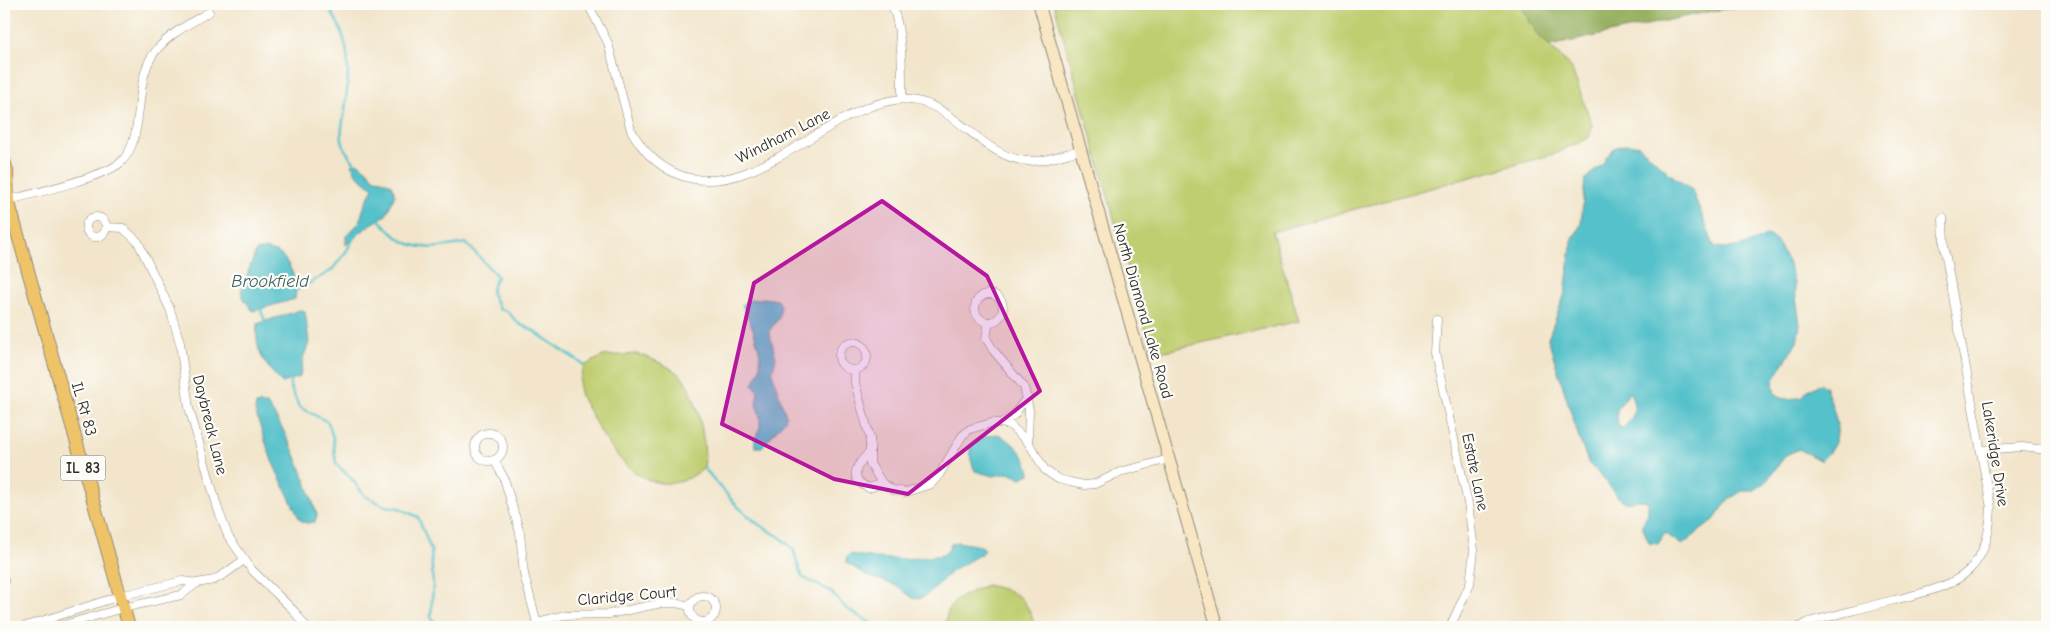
<svg xmlns="http://www.w3.org/2000/svg" width="2051" height="631" font-family="'Comic Neue',sans-serif">
	<style>
		.green { fill: #bfce70; stroke: #757c4e }
		.forest { fill: #97b162; stroke: #616e46 }
		.water { fill: #54c1ca; stroke: #40767a; fill-rule: evenodd }
		.lines { fill: none; stroke-linecap: round; stroke-linejoin: round }
		.stream { stroke: #54c1ca; stroke-width: 2.5 }
		.street-casing { stroke: #8e887b; stroke-width: 9 }
		.secondary-casing { stroke: #8e887b; stroke-width: 13 }
		.primary-casing { stroke: #8e887b; stroke-width: 14 }
		.street { stroke: #fff; stroke-width: 8 }
		.secondary { stroke: #f9e7c3; stroke-width: 11 }
		.primary { stroke: #efc469; stroke-width: 12 }
		.marked { fill: #b5179e; fill-opacity: 0.2; stroke: #b5179e; stroke-width: 4; stroke-linejoin: round }
		.labels { text-anchor: middle; dominant-baseline: central; stroke-width: 4.5; stroke-linejoin: round; paint-order: stroke }
		.shield { fill: #fdfcf7; stroke: #6a6a68; stroke-width: 1 }
		.shield-label { font-size: 15px; font-weight: bold; fill: #2b2b2b }
		.street-label { font-size: 16px; fill: #2b2b2b; stroke: #fdfcf7 }
		.water-label { font-size: 18px; font-style: italic; fill: #396063; stroke: #fdfcf7 }
	</style>
	<rect width="100%" height="100%" fill="#fdfcf7"/>
	<filter id="ink" filterUnits="userSpaceOnUse"><feTurbulence type="fractalNoise" baseFrequency=".02" numOctaves="2"/><feDisplacementMap in="SourceGraphic" scale="10" xChannelSelector="R" yChannelSelector="G"/><feConvolveMatrix kernelMatrix="1 2 1 2 8 2 1 2 1" color-interpolation-filters="sRGB"/></filter>
	<filter id="wash" filterUnits="userSpaceOnUse"><feTurbulence type="fractalNoise" baseFrequency=".0096" numOctaves="4" result="noise"/><feDisplacementMap in="SourceGraphic" scale="20" xChannelSelector="R" yChannelSelector="G"/><feGaussianBlur stdDeviation="1.12" result="paint"/><feColorMatrix in="noise" values="0 0 0 0 0 0 0 0 0 0 0 0 0 0 0 0 0 1.4 0 .05"/><feComposite in="paint" operator="in"/></filter>
	<g filter="url(#wash)">
		<rect width="100%" height="100%" fill="#f2e5cb"/>
		<g class="green">
			<path d="M1054 4H1519L1539 36 1571 67 1592 125 1589 138 1554 154 1272 232 1299 321 1152 354Z"/>
			<path d="M638 354C653 359 667 365 680 375 696 388 708 448 704 468 654 509 614 460 592 416 588 409 582 400 580 392 577 383 582 374 584 366L603 356Z"/>
			<path d="M987 585C1019 593 1025 595 1035 627H946C944 600 966 594 987 585Z"/>
		</g>
		<path class="forest" d="M1519 4H1756L1707 12 1549 46 1539 36Z"/>
		<g class="water">
			<path d="M1629 144 1639 146 1670 174 1692 190 1714 246C1731 252 1752 243 1768 235L1778 243 1788 262 1794 283 1800 325 1797 341 1773 381 1774 392 1783 399 1800 398 1808 390 1821 384 1826 387C1835 418 1848 436 1821 461L1799 449 1786 455 1765 483 1753 491H1742L1728 500 1714 520 1682 545 1665 533 1658 544 1649 543 1642 525 1648 513V501L1638 500 1626 503 1617 496 1602 476 1589 464 1580 441 1548 339 1565 293 1572 241 1581 224 1585 179 1603 164 1607 156 1616 147ZM1630 392C1637 410 1636 415 1623 428L1618 426 1617 409Z"/>
			<path d="M358 163 367 170 375 179 382 180 392 185 395 195 386 215 367 227 346 245V236L359 223 365 204 373 188 356 174 352 165Z"/>
			<path d="M266 249C271 251 278 252 281 255 292 265 298 285 295 299L253 311 244 299 241 291 256 251Z"/>
			<path d="M764 298 778 300 781 306 779 318 769 331 776 358 772 373 786 416 785 420 762 447H755V439L760 427V415L756 405 758 391 753 384C755 379 760 372 760 366 762 349 750 320 742 305L746 301Z"/>
			<path d="M300 310 305 311 309 343 303 358 300 377 282 383C263 362 255 353 257 324Z"/>
			<path d="M256 404H267C290 436 305 477 317 515L315 522 306 523 300 520 272 461 255 411Z"/>
			<path d="M997 434C1013 441 1028 456 1030 474L1021 478 1008 473 993 476 975 471C964 445 970 438 997 434Z"/>
			<path d="M957 542 981 546 985 549 982 553 952 571 928 594 921 598H913L897 586 866 575 847 563 846 558 850 554C886 561 906 560 943 555L948 551 951 544Z"/>
		</g>
		<g class="lines">
			<g class="stream">
				<path d="M325 4C352 36 350 70 345 109 343 122 339 135 344 147 347 154 353 161 357 166"/>
				<path d="M377 218C384 224 390 232 397 237 417 253 444 247 466 243L497 276 491 291 499 309 507 311 519 324 532 330 584 365"/>
				<path d="M297 290 331 271 346 252 355 236"/>
				<path d="M260 308 265 321"/>
				<path d="M290 380V386L299 407 328 422 333 438 336 464 351 478 365 496 385 506 399 508 418 517 431 550 433 585 431 617 437 625V627"/>
				<path d="M704 468 737 506 758 524 780 537 793 549 802 577 830 591 847 609 877 627"/>
			</g>
		</g>
	</g>
	<g filter="url(#ink)">
		<g class="lines">
			<g class="street-casing">
				<g id="street">
					<path d="M588 4 608 43 631 130C642 150 656 165 677 174 749 204 820 115 889 101 951 89 975 157 1028 161 1046 162 1064 154 1080 150"/>
					<path d="M892 4C903 35 902 67 902 99"/>
					<path d="M5 201C28 195 104 177 120 163 146 140 133 86 152 56 166 35 189 24 209 12"/>
					<circle cx="96" cy="227" r="10"/>
					<path d="M106 227 123 228 138 242 170 309 180 343 189 408 218 509 228 536 252 570 294 611 306 627"/>
					<circle cx="989" cy="308" r="14"/>
					<path d="M1437 319 1435 353 1468 503 1474 550 1470 584 1450 627"/>
					<path d="M989 322 986 338 993 350 1024 387 1029 410 1028 442"/>
					<circle cx="853" cy="356" r="14"/>
					<path d="M855 370V383L870 438V464L882 483 893 490 906 492 931 484 939 475 962 436 970 429 991 423H1001L1010 425 1028 442 1045 470 1058 479 1070 482 1084 485 1095 484 1120 472 1169 459"/>
					<path d="M1001 423 1014 415 1027 397"/>
					<circle cx="489" cy="447" r="14"/>
					<path d="M1982 450 2022 447 2047 450"/>
					<path d="M870 452C857 464 846 478 869 488L882 483"/>
					<path d="M494 460 504 478 520 533 524 574 538 627"/>
					<path d="M4 580V582"/>
					<circle cx="703" cy="609" r="13"/>
					<path d="M537 622 564 615 609 614 662 603H676L690 606"/>
					<path d="M4 626V627"/>
					<path d="M23 627 120 596 149 589 182 581 197 583 214 580 226 573 244 560"/>
					<path d="M57 627 123 608 181 595 197 583"/>
					<path d="M1799 627 1808 622C1837 615 1865 607 1894 600 1952 586 1988 578 1991 508L1944 246 1943 218"/>
				</g>
			</g>
			<g class="secondary-casing">
				<path id="secondary" d="M1039 4 1217 627"/>
			</g>
			<g class="primary-casing">
				<path id="primary" d="M4 161 7 171 8 200 129 627"/>
			</g>
			<use href="#street" class="street"/>
			<use href="#secondary" class="secondary"/>
			<use href="#primary" class="primary"/>
		</g>
	</g>
	<path class="marked" d="M882 201 987 276 1040 391 908 494 834 479 722 424 754 283Z"/>
	<g class="labels">
		<rect class="shield" x="60.5" y="455.5" width="45" height="25" rx="4"/>
		<g class="shield-label">
			<text x="83" y="468">IL 83</text>
		</g>
		<g class="street-label">
			<text transform="translate(783 136) rotate(-27)">Windham Lane</text>
			<text transform="translate(1143 311) rotate(74)">North Diamond Lake Road</text>
			<text transform="translate(84 409) rotate(74)">IL Rt 83</text>
			<text transform="translate(210 425) rotate(76)">Daybreak Lane</text>
			<text transform="translate(1995 454) rotate(81)">Lakeridge Drive</text>
			<text transform="translate(1475 472) rotate(78)">Estate Lane</text>
			<text transform="translate(627 596) rotate(-5)">Claridge Court</text>
		</g>
		<g class="water-label">
			<text x="270" y="281">Brookfield</text>
		</g>
	</g>
	<rect width="2051" height="631" fill="none" stroke="#fdfcf7" stroke-width="20"/>
</svg>
